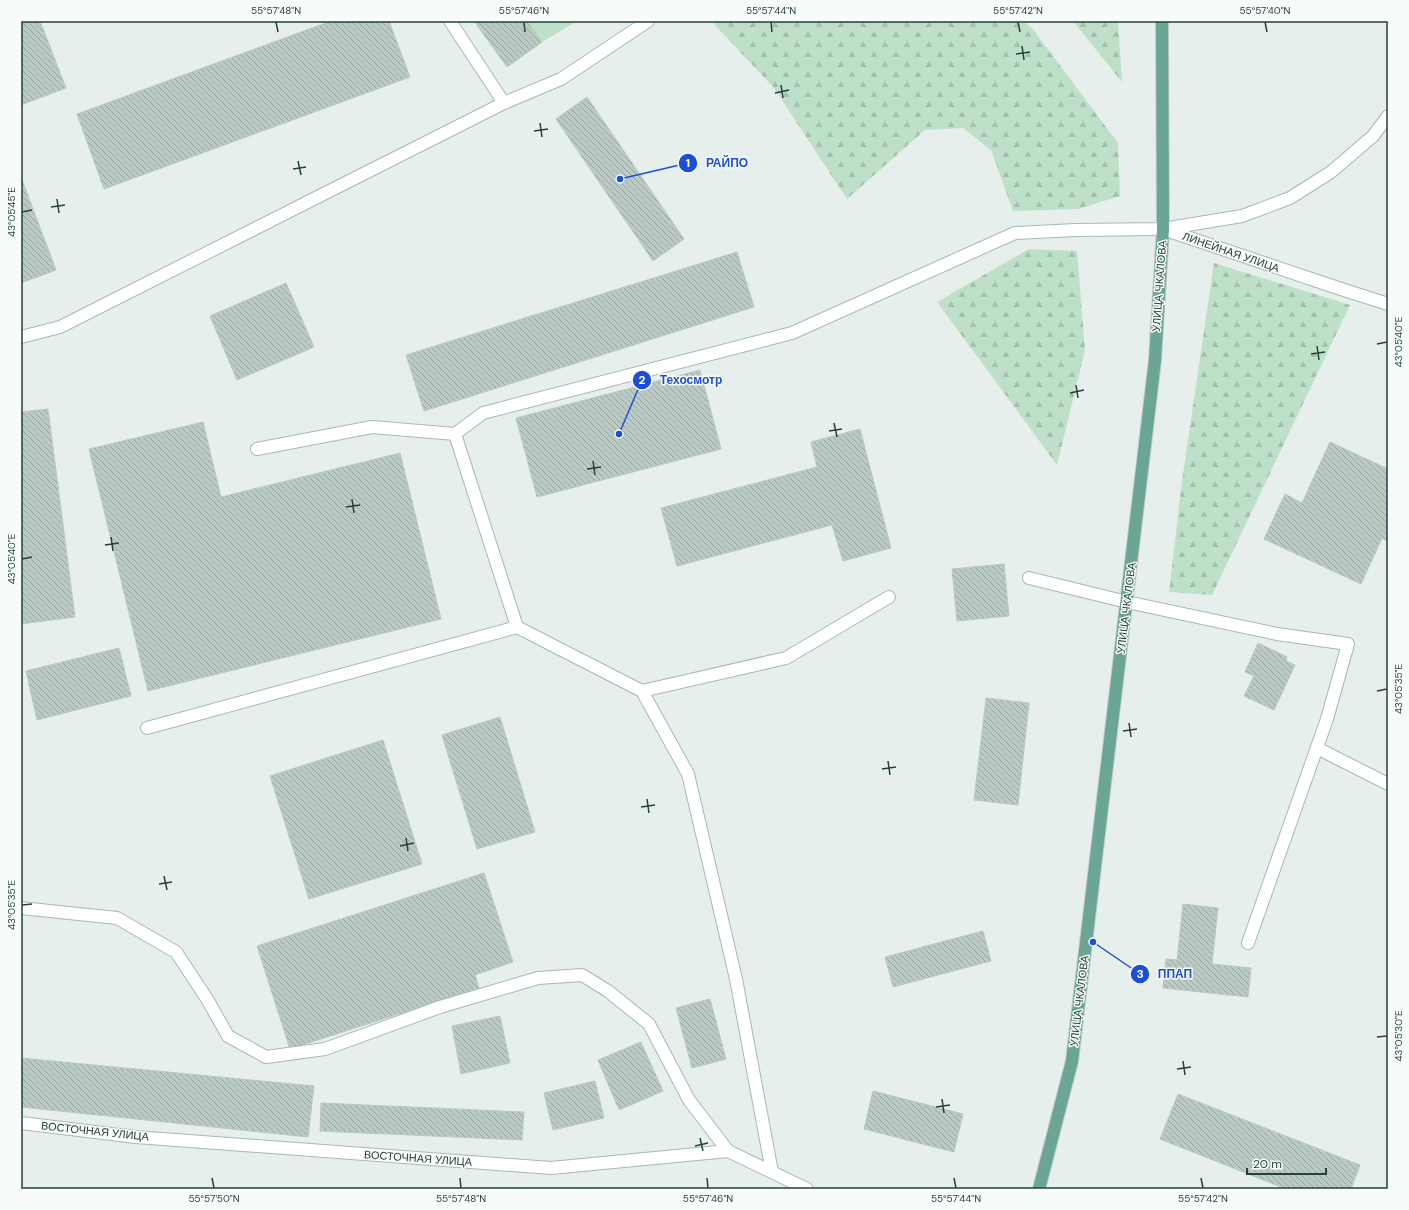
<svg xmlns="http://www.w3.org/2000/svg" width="1409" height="1210" font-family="'DM Sans',sans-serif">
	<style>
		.grass { fill: #bfe0c8 }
		.forest { fill: url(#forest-firs) }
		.building { fill: url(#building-back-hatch); stroke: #b8c9c2 }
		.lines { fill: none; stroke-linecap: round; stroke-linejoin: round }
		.minor-casing { stroke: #a8b8b2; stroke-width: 14 }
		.major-casing { stroke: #c2cac8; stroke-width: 14 }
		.minor { stroke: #fff; stroke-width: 12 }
		.major { stroke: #6aa596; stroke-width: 12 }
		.ticks { fill: none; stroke: #24423a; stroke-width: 1.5 }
		.labels { text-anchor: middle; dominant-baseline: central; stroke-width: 3; stroke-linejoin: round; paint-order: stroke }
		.street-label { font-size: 11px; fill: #24423a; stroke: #f7fbf9 }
		.leader { fill: none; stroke: #1d4ed8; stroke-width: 1.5 }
		.callout-dot { fill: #1d4ed8; stroke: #f7fbf9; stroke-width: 1.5 }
		.mark-label { font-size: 12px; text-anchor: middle; font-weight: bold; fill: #fff }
		.callout-label { font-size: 12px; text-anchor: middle; font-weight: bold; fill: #1d4ed8; stroke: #f7fbf9; stroke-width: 3; stroke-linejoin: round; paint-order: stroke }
		.neatline { fill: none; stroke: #24423a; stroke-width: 1.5 }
		.ticks-label { font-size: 10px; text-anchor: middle; fill: #24423a }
	</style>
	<defs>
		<pattern id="forest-firs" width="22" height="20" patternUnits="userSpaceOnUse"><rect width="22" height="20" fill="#bfe0c8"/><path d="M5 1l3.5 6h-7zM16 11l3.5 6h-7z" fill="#a4c1ad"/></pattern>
		<pattern id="building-back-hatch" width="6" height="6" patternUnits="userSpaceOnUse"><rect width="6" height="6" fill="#bbcac4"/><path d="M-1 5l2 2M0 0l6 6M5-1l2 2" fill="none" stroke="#98a6a0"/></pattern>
	</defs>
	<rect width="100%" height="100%" fill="#e6efeb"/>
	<path class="grass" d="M527 21H577L542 42Z"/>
	<g class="forest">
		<path d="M715 21H1024L1032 28 1118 143 1120 196 1078 209 1013 211 991 150 963 128 925 130 847 199 774 88 712 22Z"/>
		<path d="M1073 21H1118L1122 82Z"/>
		<path d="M1029 249 1077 251 1085 350 1057 465 937 302Z"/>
		<path d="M1214 263 1350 305 1212 595 1169 592 1182 481Z"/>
	</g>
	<g class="building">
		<path d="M21 21H40L66 88 21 105Z"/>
		<path d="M331 21H389L410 77 104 189 77 114Z"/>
		<path d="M474 21H527L542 42 507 67Z"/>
		<path d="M587 97 684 239 653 261 556 119Z"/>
		<path d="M21 177 56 270 21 283Z"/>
		<path d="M737 252 754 307 424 411 406 355Z"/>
		<path d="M286 283 314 347 237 380 210 316Z"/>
		<path d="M700 370 721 449 537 497 516 418Z"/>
		<path d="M48 409 75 617 21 624V412Z"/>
		<path d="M203 422 221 497 400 453 441 619 148 691 89 449Z"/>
		<path d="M860 429 891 548 843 561 832 525 677 566 661 508 817 467 811 442Z"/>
		<path d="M1330 442 1388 469V542L1382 538 1361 584 1264 539 1285 494 1302 503Z"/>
		<path d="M1004 564 1009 616 957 621 952 569Z"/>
		<path d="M1258 643 1287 657 1286 661 1295 665 1274 710 1244 696 1254 676 1245 672Z"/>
		<path d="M119 648 131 696 37 720 26 671Z"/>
		<path d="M986 698 1029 703 1018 805 974 800Z"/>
		<path d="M500 717 535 832 477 849 442 735Z"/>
		<path d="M383 740 422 864 309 899 270 776Z"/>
		<path d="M484 873 513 962 475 975 479 988 290 1049 257 946Z"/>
		<path d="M1183 904 1218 908 1212 964 1251 968 1248 997 1163 988 1166 959 1177 960Z"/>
		<path d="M983 931 991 961 893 987 885 957Z"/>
		<path d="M710 999 726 1059 692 1068 676 1008Z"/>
		<path d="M500 1016 510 1063 461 1074 452 1026Z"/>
		<path d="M641 1042 663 1091 619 1110 598 1060Z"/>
		<path d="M21 1058 314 1086 308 1137 21 1107Z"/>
		<path d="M595 1081 604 1118 553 1130 544 1093Z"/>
		<path d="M873 1091 963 1114 954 1152 864 1129Z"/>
		<path d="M1178 1094 1360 1165 1351 1189H1286L1160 1139Z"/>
		<path d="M321 1103 524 1112 522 1140 320 1131Z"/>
	</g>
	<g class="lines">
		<g class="minor-casing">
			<g id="minor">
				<path d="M450 21 504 103"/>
				<path d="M1166 230 1338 288 1388 304"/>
				<path d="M21 337 60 327 504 103 561 79 648 21"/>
				<path d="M455 434 483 413 792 333 1015 233 1076 230 1163 229 1242 216 1290 198 1331 172 1373 136 1388 116"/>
				<path d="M257 449 372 427 455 434 517 627 642 691 786 658 889 597"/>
				<path d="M1029 578 1127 602 1277 634 1348 644 1327 719 1248 943"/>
				<path d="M642 691 688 774 736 979 772 1172"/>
				<path d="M147 728 517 627"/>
				<path d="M1317 748 1388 784"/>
				<path d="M21 908 117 918 176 952 207 999 228 1036 266 1057 325 1049 440 1007 538 978 582 975 608 991 649 1024 689 1100 728 1151"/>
				<path d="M21 1123 136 1137 551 1168 728 1151 807 1189"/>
			</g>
		</g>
		<g class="major-casing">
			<path id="major" d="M1039 1189 1072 1061 1155 360 1163 229 1162 21"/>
		</g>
		<use href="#minor" class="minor"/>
		<use href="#major" class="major"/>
	</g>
	<path class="ticks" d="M276 22 278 32M524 22 525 32M771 22 772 32M1018 22 1020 32M1265 22 1267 32M1022 46 1024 60M1016 54 1030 52M781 85 783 98M775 93 789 90M540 123 542 137M534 131 548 129M298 161 301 175M293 169 306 167M57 199 59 213M51 207 65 205M22 212 32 210M1377 344 1387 342M1317 346 1319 360M1311 354 1325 352M1076 385 1078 398M1070 393 1084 390M834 423 837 437M829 431 842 429M593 461 595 475M587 469 601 467M352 499 354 513M346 507 360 505M111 537 113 551M105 545 119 543M22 559 32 557M1377 691 1387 689M1129 723 1131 737M1123 731 1137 729M888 761 890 775M882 769 896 767M647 799 649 813M641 807 655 805M406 838 408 851M400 846 414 843M164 876 167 890M159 884 172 882M22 905 32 904M1377 1037 1387 1036M1183 1061 1185 1075M1177 1069 1191 1067M942 1099 944 1113M936 1107 950 1105M700 1138 703 1151M695 1146 708 1143M212 1178 214 1188M460 1178 461 1188M707 1178 708 1188M954 1178 956 1188M1201 1178 1203 1188"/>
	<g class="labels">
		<g class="street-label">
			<text transform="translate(1231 252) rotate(19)">ЛИНЕЙНАЯ УЛИЦА</text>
			<text transform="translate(1159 286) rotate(-86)">УЛИЦА ЧКАЛОВА</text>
			<text transform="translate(1126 608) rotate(-83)">УЛИЦА ЧКАЛОВА</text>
			<text transform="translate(1079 1001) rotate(-83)">УЛИЦА ЧКАЛОВА</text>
			<text transform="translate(95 1131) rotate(6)">ВОСТОЧНАЯ УЛИЦА</text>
			<text transform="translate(418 1158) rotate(4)">ВОСТОЧНАЯ УЛИЦА</text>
		</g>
	</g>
	<path class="leader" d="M620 179L688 163M619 434L642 380M1093 942L1140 974"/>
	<g class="callout-dot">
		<circle cx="620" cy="179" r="4"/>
		<circle cx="619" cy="434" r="4"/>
		<circle cx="1093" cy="942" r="4"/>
		<circle cx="688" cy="163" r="10"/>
		<circle cx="642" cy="380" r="10"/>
		<circle cx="1140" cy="974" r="10"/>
	</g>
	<g class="mark-label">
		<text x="688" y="167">1</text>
		<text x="642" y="384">2</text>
		<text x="1140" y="978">3</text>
	</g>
	<g class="callout-label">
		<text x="727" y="167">РАЙПО</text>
		<text x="691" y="384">Техосмотр</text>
		<text x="1175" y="978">ППАП</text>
	</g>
	<rect width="1409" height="1210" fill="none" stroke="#f7fbf9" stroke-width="44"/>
	<path d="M1247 1168v6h79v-6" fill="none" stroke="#24423a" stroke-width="2"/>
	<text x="1253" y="1168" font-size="12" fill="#24423a" stroke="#f7fbf9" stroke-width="3" paint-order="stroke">20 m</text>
	<rect x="22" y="22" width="1365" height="1166" class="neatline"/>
	<g class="ticks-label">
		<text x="276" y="14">55°57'48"N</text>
		<text x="524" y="14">55°57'46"N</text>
		<text x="771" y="14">55°57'44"N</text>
		<text x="1018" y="14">55°57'42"N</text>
		<text x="1265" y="14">55°57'40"N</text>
		<text transform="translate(11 212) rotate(-90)" y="4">43°05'45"E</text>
		<text transform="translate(1398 342) rotate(-90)" y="4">43°05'40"E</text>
		<text transform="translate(11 559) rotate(-90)" y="4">43°05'40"E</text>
		<text transform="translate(1398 689) rotate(-90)" y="4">43°05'35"E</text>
		<text transform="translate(11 905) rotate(-90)" y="4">43°05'35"E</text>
		<text transform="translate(1398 1036) rotate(-90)" y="4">43°05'30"E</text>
		<text x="214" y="1202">55°57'50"N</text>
		<text x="461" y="1202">55°57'48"N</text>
		<text x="708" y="1202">55°57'46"N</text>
		<text x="956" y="1202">55°57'44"N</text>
		<text x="1203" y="1202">55°57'42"N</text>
	</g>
</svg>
